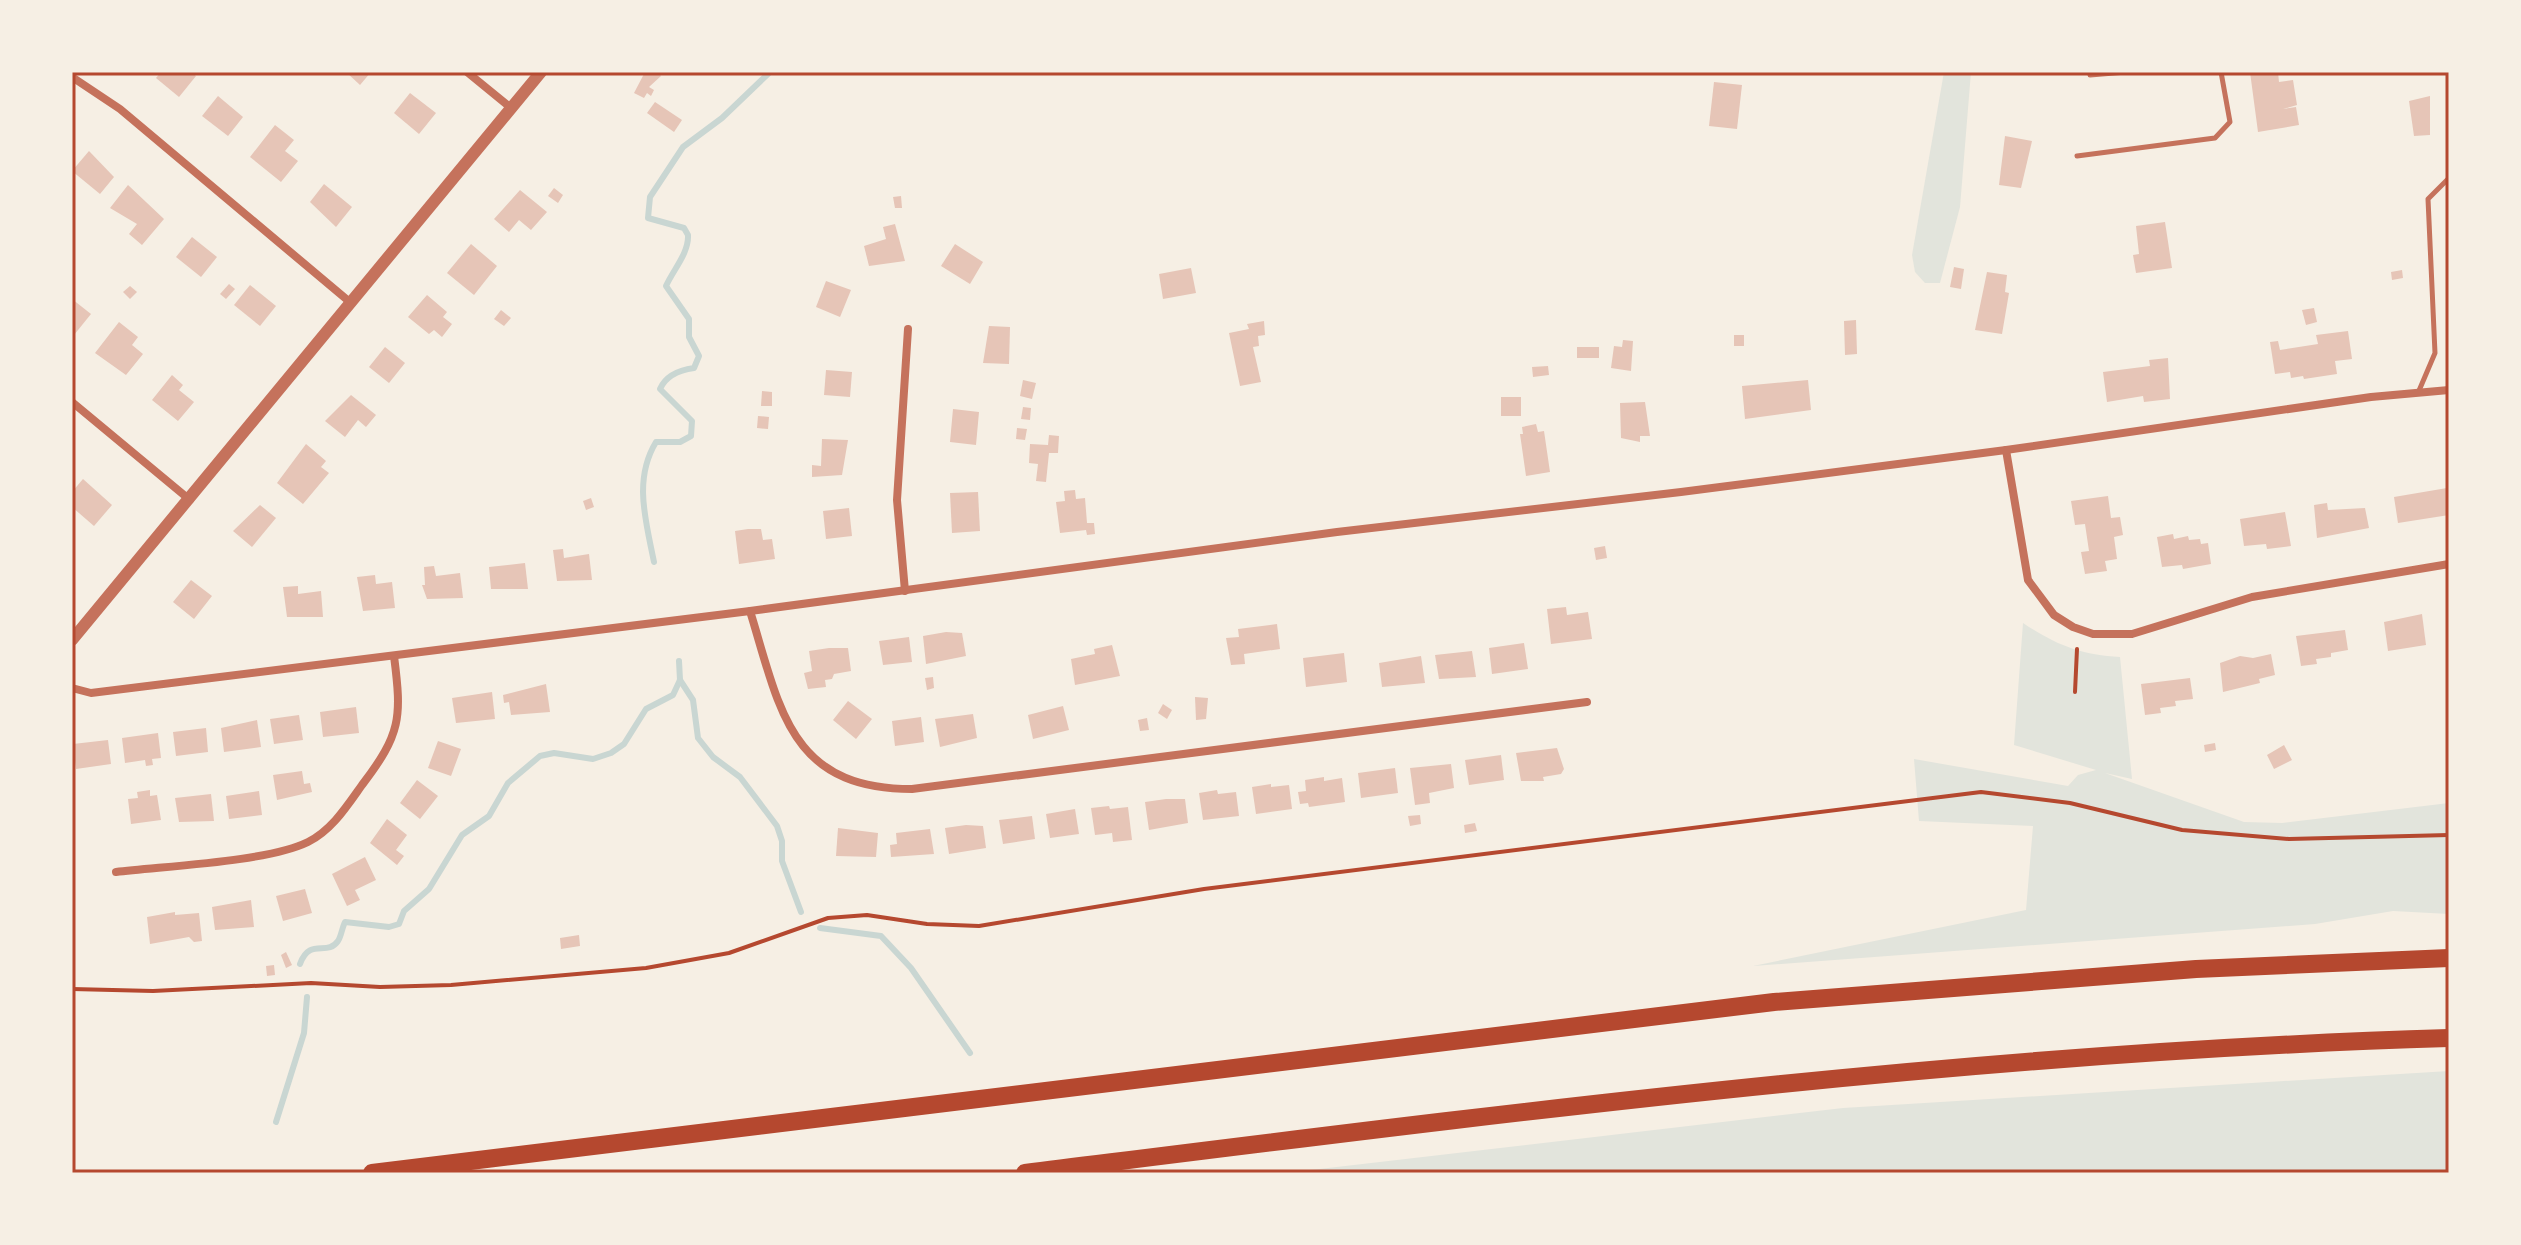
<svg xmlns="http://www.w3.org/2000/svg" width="2521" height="1245" font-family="'PT Serif',serif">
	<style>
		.green { fill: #e2e4dc }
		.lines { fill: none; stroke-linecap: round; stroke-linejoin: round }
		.stream { stroke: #c9d6d2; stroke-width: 6 }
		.building { fill: #e6c5b7 }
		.path { stroke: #b5482f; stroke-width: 4 }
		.service { stroke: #c5725c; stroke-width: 5 }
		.minor { stroke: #c5725c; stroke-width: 8 }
		.tertiary { stroke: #c5725c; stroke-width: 12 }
		.motorway { stroke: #b5482f; stroke-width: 18 }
		.neatline { fill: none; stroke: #b5482f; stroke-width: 3 }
	</style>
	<rect width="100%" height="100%" fill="#f6efe4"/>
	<g class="green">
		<path d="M1944 72H1971L1960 207 1940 283H1925L1915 272 1912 255Z"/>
		<path d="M2023 623C2056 645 2081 655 2120 657L2132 779 2105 773 2244 822 2282 823 2449 803V914L2393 911 2315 924 1753 966 2026 910 2033 826 1919 821 1914 759 2068 786 2078 775 2096 770 2014 745Z"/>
		<path d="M2449 1071V1173H1285L1843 1108Z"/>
	</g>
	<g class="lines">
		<g class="stream">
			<path d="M654 562C646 521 633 480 656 442H680L691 436 692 421 660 389C666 375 680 370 694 368L699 356 689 337V319L666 286C673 270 689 253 688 235L684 228 648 218 650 197 683 147 722 118 770 72"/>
			<path d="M680 680 693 700 698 738 713 757 740 777 777 826 782 841V861L801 912"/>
			<path d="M820 928 881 936 911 968 970 1053"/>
			<path d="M300 964C310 937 327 957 338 941 341 937 342 928 345 922L389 927 399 924 404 911 429 889 462 835 489 816 508 783 540 756 554 753 593 759 611 753 624 744 646 709 673 695 680 680 679 661"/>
			<path d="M276 1122 304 1033 307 997"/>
		</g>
	</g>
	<g class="building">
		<path d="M161 72H191L196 76 179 97 156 78Z"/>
		<path d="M346 72H371L360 85Z"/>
		<path d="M645 72H658L661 76 649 87 654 90 651 96 647 93 644 98 634 93Z"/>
		<path d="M2250 72H2278L2279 82 2293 80 2297 105 2283 109 2296 107 2299 125 2258 132Z"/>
		<path d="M1714 82 1742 85 1737 129 1709 126Z"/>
		<path d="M410 93 436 113 419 134 394 113Z"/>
		<path d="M218 96 243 117 228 136 202 116Z"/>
		<path d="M2430 96V135L2414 136 2409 101Z"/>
		<path d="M655 102 682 120 674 132 647 113Z"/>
		<path d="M275 125 294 140 285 151 298 161 281 182 250 157Z"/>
		<path d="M2005 136 2032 141 2021 188 1999 185Z"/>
		<path d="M89 151 114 177 100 194 72 171Z"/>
		<path d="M324 184 352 207 336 227 310 202Z"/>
		<path d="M128 185 164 219 142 245 129 234 137 224 110 208Z"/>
		<path d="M554 188 563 195 558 203 548 196Z"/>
		<path d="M520 190 547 212 531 230 519 220 509 232 494 219Z"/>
		<path d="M901 196 902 208H895L893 197Z"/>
		<path d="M2165 222 2172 268 2136 273 2133 255 2139 254 2136 226Z"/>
		<path d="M895 224 905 261 869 266 864 246 886 239 883 227Z"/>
		<path d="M192 237 217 257 201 277 176 257Z"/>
		<path d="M471 244 497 266 474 295 447 273Z"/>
		<path d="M955 244 983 262 970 284 941 266Z"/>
		<path d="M1954 267 1964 269 1961 289 1950 287Z"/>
		<path d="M1191 268 1196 293 1163 299 1159 274Z"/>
		<path d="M2402 270 2403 278 2392 280 2391 272Z"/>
		<path d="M1987 272 2007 275 2005 292 2009 293 2002 334 1975 330Z"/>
		<path d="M826 281 851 290 840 317 816 307Z"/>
		<path d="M229 284 235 289 226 299 220 294Z"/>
		<path d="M250 285 276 306 260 326 234 305Z"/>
		<path d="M130 286 137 292 130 299 123 292Z"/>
		<path d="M427 295 447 312 443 317 452 324 442 337 434 330 429 334 408 317Z"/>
		<path d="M72 299 91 314 74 335 72 334Z"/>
		<path d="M2314 308 2317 322 2306 325 2302 310Z"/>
		<path d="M501 310 511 318 504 326 494 319Z"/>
		<path d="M1856 320 1857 354 1845 355 1844 321Z"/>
		<path d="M1264 321 1265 335 1258 336 1259 346 1253 347 1261 382 1240 386 1229 333 1249 329 1247 324Z"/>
		<path d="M119 322 138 337 132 345 143 354 126 375 95 353Z"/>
		<path d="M989 326 1010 327 1009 364 983 363Z"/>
		<path d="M2348 331 2352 359 2335 361 2337 374 2304 379 2303 376 2291 378 2290 372 2275 374 2270 342 2278 341 2280 350 2318 344 2316 335Z"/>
		<rect x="1734" y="335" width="10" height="11"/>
		<path d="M1623 340 1633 341 1631 371 1611 368 1614 346 1622 347Z"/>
		<path d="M385 347 405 363 389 383 369 367Z"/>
		<rect x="1577" y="347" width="22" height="11"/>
		<path d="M2168 358 2170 399 2144 402 2143 396 2107 402 2103 372 2150 366 2149 360Z"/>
		<path d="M1548 366 1549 375 1533 377 1532 367Z"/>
		<path d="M826 370 852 372 850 397 824 395Z"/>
		<path d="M172 375 183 385 179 390 194 402 178 421 152 400Z"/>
		<path d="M1023 380 1036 383 1032 399 1020 396Z"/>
		<path d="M1808 380 1811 410 1745 419 1742 386Z"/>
		<path d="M762 391 772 392V406H761Z"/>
		<path d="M351 395 376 415 366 427 358 420 345 437 325 421Z"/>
		<rect x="1501" y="397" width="20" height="19"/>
		<path d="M1645 402 1650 436H1640V442L1621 438 1620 403Z"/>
		<path d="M1023 407 1031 408 1030 420 1021 419Z"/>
		<path d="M953 409 979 412 976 445 950 442Z"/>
		<path d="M758 416 769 417 768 429 757 428Z"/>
		<path d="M1536 424 1538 432 1544 431 1550 472 1526 476 1520 434H1523L1522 427Z"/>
		<path d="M1017 428 1027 429 1025 440 1016 439Z"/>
		<path d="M1049 435 1059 436 1058 453H1049L1046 482 1036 481 1038 464 1029 463 1030 444 1048 445Z"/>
		<path d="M822 439 848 440 842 475 812 477V465L821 466Z"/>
		<path d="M306 444 326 461 321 467 329 473 303 504 277 483Z"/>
		<path d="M83 479 112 505 94 526 72 507V492Z"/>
		<path d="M2447 488 2449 515 2398 523 2394 497Z"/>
		<path d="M1075 490 1076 499 1085 498 1087 523H1094L1095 534 1087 535 1086 530 1060 533 1056 502 1065 501 1064 491Z"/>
		<path d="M978 492 980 531 952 533 950 493Z"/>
		<path d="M2108 496 2111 518 2120 517 2123 535 2114 537 2117 559 2105 561 2107 571 2085 574 2081 552 2089 551 2085 524 2075 525 2071 501Z"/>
		<path d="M591 498 594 507 586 510 583 501Z"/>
		<path d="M2327 503 2328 510 2365 508 2369 528 2317 538 2314 505Z"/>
		<path d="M260 505 276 518 252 547 233 531Z"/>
		<path d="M849 508 852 536 826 539 823 511Z"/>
		<path d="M2285 512 2291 546 2267 549 2266 544 2244 546 2240 519Z"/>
		<path d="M748 529H761L763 540 772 539 775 559 739 564 735 531Z"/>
		<path d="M2173 534 2174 539 2188 536 2189 540 2200 539 2201 544 2208 543 2211 564 2183 569 2182 565 2162 567 2157 537Z"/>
		<path d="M1605 546 1607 558 1596 560 1594 548Z"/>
		<path d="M563 549 564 558 589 554 592 580 557 581 553 550Z"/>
		<path d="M525 563 528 589H491L489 567Z"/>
		<path d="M434 566 436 576 460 573 463 598 427 599 422 585H425L424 567Z"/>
		<path d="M375 575 376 584 392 582 395 608 363 611 357 577Z"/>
		<path d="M191 580 212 596 194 619 173 602Z"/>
		<path d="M298 586V594L321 591 323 617H287L283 587Z"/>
		<path d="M1566 607 1567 615 1588 612 1592 639 1551 644 1547 609Z"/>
		<path d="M2422 614 2426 645 2388 651 2384 622Z"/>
		<path d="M1277 624 1280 649 1244 654 1245 664 1231 665 1226 638 1239 637 1238 629Z"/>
		<path d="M2345 630 2348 650 2331 653V657L2316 659 2317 664 2301 666 2296 636Z"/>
		<path d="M946 632 962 633 966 656 926 664 923 636Z"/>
		<path d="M909 637 912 662 883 665 879 641Z"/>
		<path d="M1524 643 1528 669 1492 674 1489 648Z"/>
		<path d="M1112 645 1120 676 1075 685 1071 659 1095 654 1094 649Z"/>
		<path d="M829 648H848L851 671 834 674 832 679 825 680 826 687 808 689 804 673 812 671 809 651Z"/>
		<path d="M1472 651 1476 677 1439 679 1435 655Z"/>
		<path d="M1344 653 1347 682 1306 687 1303 658Z"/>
		<path d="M2271 654 2275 675 2259 679 2260 683 2223 692 2220 663 2240 656 2253 658Z"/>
		<path d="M1421 656 1425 683 1382 687 1379 663Z"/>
		<path d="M933 677 934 688 927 690 925 678Z"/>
		<path d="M2190 678 2193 699 2175 701 2176 706 2160 708 2161 713 2145 715 2141 684Z"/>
		<path d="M546 684 550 712 511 715 509 702 504 703 503 695Z"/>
		<path d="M492 692 495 719 456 723 452 698Z"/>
		<path d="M1195 697 1208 698 1206 719 1196 720Z"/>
		<path d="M848 701 872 719 856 739 833 720Z"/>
		<path d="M1163 704 1172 710 1167 719 1158 713Z"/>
		<path d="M1063 706 1069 730 1033 739 1028 715Z"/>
		<path d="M356 707 359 733 323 737 320 712Z"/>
		<path d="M973 714 977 738 940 747 935 719Z"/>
		<path d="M299 715 303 740 274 744 270 719Z"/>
		<path d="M921 717 924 742 895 746 892 721Z"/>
		<path d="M1147 718 1149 730 1140 731 1138 720Z"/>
		<path d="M257 720 261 747 224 752 221 728Z"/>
		<path d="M206 728 208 752 176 756 173 732Z"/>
		<path d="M158 733 161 758 152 759 153 765 146 766 145 760 125 763 122 738Z"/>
		<path d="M108 740 111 764 76 769 73 744Z"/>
		<path d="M438 741 461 749 451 776 428 768Z"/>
		<path d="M2215 743 2216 750 2205 752 2204 745Z"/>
		<path d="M2284 745 2292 760 2274 769 2267 755Z"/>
		<path d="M1557 748 1564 769 1561 774 1543 777 1544 781H1521L1516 753Z"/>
		<path d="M1501 755 1504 780 1469 785 1465 760Z"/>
		<path d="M1451 764 1454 788 1429 793 1430 803 1415 805 1410 768Z"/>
		<path d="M1395 768 1398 793 1361 798 1358 773Z"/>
		<path d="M302 771 304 784 310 783 312 792 277 800 273 775Z"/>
		<path d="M1324 777V781L1342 778 1345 802 1309 807 1308 803 1300 804 1298 792 1306 791 1305 780Z"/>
		<path d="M417 780 438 796 420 819 400 803Z"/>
		<path d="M1271 784V787L1289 785 1292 809 1256 814 1252 787Z"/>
		<path d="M150 790V796L157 795 161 820 131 824 128 799 138 798 137 792Z"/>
		<path d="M1217 790 1218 794 1236 792 1239 816 1203 820 1199 793Z"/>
		<path d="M259 791 262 815 229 819 226 796Z"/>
		<path d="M211 794 214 821 179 822 175 798Z"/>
		<path d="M1166 799H1185L1188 823 1149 830 1145 802Z"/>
		<path d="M1109 806 1110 809 1128 807 1132 840 1113 842 1112 833 1095 835 1091 808Z"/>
		<path d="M1075 809 1079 834 1050 838 1046 814Z"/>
		<path d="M1420 815 1421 824 1410 826 1408 816Z"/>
		<path d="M1032 816 1035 839 1003 844 999 820Z"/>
		<path d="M387 819 407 835 396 850 404 856 397 865 370 843Z"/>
		<path d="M1475 823 1477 831 1465 833 1464 825Z"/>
		<path d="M966 825 983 826 986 848 949 854 945 828Z"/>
		<path d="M838 828 878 833 876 857 836 856Z"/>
		<path d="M930 829 934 854 891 857 890 845 897 844 896 833Z"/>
		<path d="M365 857 376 880 355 890 360 900 347 906 332 874Z"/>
		<path d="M305 889 312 913 283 921 276 896Z"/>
		<path d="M251 900 254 927 215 930 212 907Z"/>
		<path d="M175 912V915L199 913 202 941 194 942 189 937 150 944 147 917Z"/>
		<path d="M579 935 580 946 561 949 560 938Z"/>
		<path d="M286 952 292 965 286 968 281 955Z"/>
		<path d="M274 965 275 975 267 976 266 966Z"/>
	</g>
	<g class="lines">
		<g class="path">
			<path d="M2075 692 2077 649"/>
			<path d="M72 989 153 991 311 983 380 987 451 985 646 968 729 953 828 918 867 915 927 924 979 926 1204 889 1981 792 2070 803 2182 830 2289 839 2449 835"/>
		</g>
		<g class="service">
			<path d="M2090 75 2126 72"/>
			<path d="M2077 156 2215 138 2230 122 2221 72"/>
			<path d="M2418 393 2435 353 2428 199 2449 178"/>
		</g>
		<g class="minor">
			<path d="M467 72 511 108"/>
			<path d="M72 77 120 109 351 303"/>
			<path d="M72 402 190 500"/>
			<path d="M2006 450 2028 580 2054 615 2073 627 2093 634H2132L2252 597 2449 564"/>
			<path d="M905 591 897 500 908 329"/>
			<path d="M750 611C780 708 789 789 912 789L1587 702"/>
			<path d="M72 688 91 693 750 611 1337 532 1681 492 2006 450 2371 397 2449 390"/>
			<path d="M116 872C165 866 267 862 308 842 332 830 347 806 362 785 401 734 402 718 394 656"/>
		</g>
		<path class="tertiary" d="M72 640 541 72"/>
		<g class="motorway">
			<path d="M372 1173 1774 1002 2196 969 2449 958"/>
			<path d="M1025 1173C1499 1114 1972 1052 2449 1038"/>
		</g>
	</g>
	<rect width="2521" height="1245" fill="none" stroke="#f6efe4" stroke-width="148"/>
	<rect x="74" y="74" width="2373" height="1097" class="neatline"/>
</svg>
